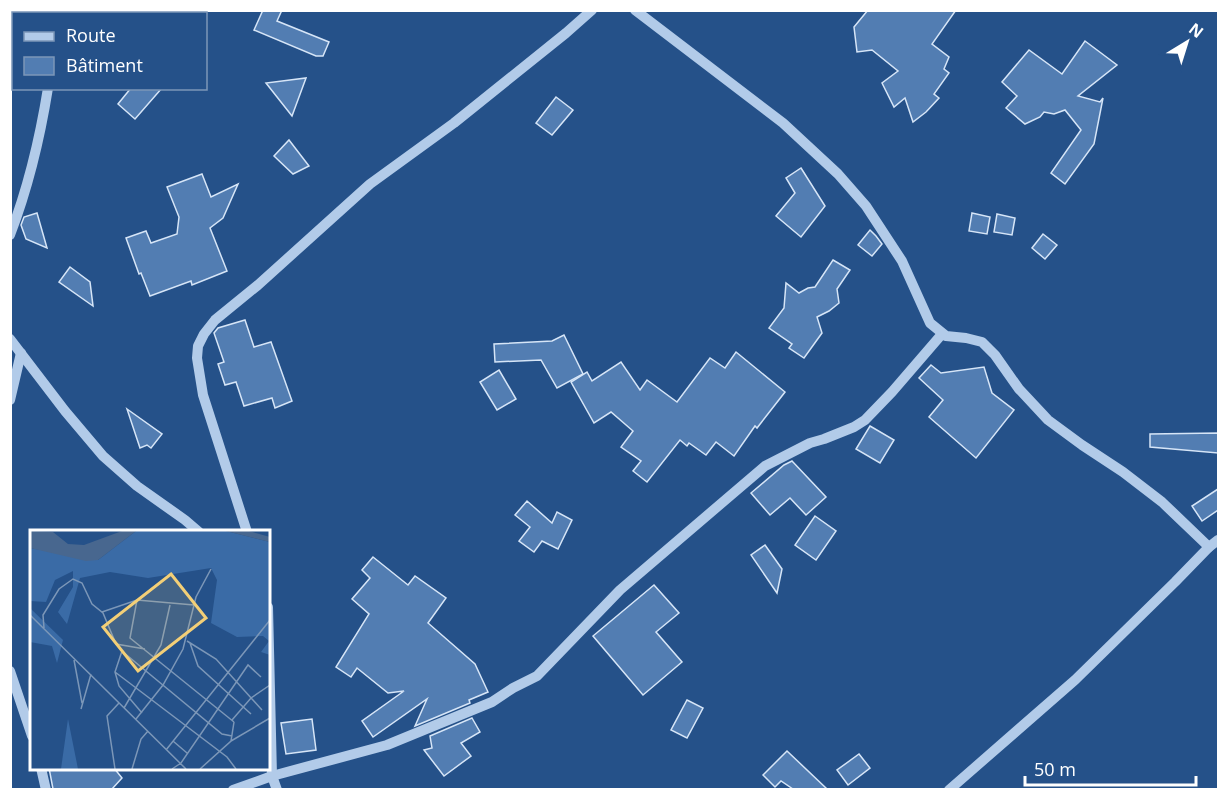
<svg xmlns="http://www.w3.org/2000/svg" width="1229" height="800" font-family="'Open Sans',sans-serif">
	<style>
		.building { fill: #527db2; stroke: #d6e5f7; stroke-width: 1.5 }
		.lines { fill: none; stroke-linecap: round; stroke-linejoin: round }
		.minor { stroke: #b2cbe9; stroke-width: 10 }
		.inset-road { fill: none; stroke: #7c97b8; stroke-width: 1.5 }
		.view { fill: #f3cf77; fill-opacity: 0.15; stroke: #f3cf77; stroke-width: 3 }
		.inset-edge { fill: none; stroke: #fff; stroke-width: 3 }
	</style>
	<rect width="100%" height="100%" fill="#255189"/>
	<g class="building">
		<path d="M263 10H282L277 21 329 42 323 56H316L254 30Z"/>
		<path d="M868 10H956L932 44 949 57 944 69 949 73 934 94 939 98 926 112 913 122 905 98 894 107 882 83 898 71 872 50 857 52 854 27Z"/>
		<path d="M1085 41 1117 65 1078 96 1100 102 1103 98 1094 144 1065 184 1051 173 1081 130 1065 110 1054 114 1044 112 1040 117 1025 124 1006 108 1017 96 1002 82 1029 50 1062 74Z"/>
		<path d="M306 78 292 116 266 83Z"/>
		<path d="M131 88H162L135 119 118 104Z"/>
		<path d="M556 97 573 110 552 135 536 123Z"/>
		<path d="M289 140 309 166 293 174 274 156Z"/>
		<path d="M801 168 825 206 801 237 776 216 795 193 786 178Z"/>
		<path d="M202 174 211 197 238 184 223 218 210 228 227 271 192 285 191 281 150 296 141 273 139 274 126 238 146 231 151 243 177 234 179 217 167 187Z"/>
		<path d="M37 213 47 248 26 239 21 225 24 217Z"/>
		<path d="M972 213 990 217 987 234 969 231Z"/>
		<path d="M997 214 1015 218 1012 235 994 232Z"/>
		<path d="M870 230 876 236 882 244 872 256 858 245Z"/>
		<path d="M1043 234 1057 245 1045 259 1032 248Z"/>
		<path d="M833 260 850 270 837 289 839 303 829 311 817 317 822 333 804 358 789 348 792 344 769 328 784 308 786 283 799 293 808 288 815 287Z"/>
		<path d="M70 267 90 282 93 306 59 282Z"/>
		<path d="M245 320 254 347 271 342 292 401 275 408 272 398 244 406 236 382 225 385 218 364 224 362 214 333 218 328Z"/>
		<path d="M564 335 583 374 557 388 541 360 495 362 494 344 552 341Z"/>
		<path d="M736 352 785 392 757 428 755 426 734 456 716 442 706 455 689 443 687 446 680 440 647 482 633 471 641 461 621 447 633 431 611 412 594 423 571 382 587 372 592 381 621 362 640 390 647 380 677 402 710 358 725 368Z"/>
		<path d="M931 365 941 373 984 367 992 393 1014 410 976 458 929 417 943 400 919 378Z"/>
		<path d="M499 370 516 399 497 410 480 382Z"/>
		<path d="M127 409 162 434 151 448 147 445 140 448Z"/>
		<path d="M870 426 894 440 880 463 856 449Z"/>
		<path d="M1218 433V453L1150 447V434Z"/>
		<path d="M792 461 826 497 806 515 790 498 770 515 751 493 784 465Z"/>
		<path d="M1218 489V510L1202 521 1192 506Z"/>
		<path d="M527 501 552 523 557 512 572 520 558 549 542 541 534 552 519 541 530 527 515 515Z"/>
		<path d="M815 516 836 531 816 560 795 545Z"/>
		<path d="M765 545 782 569 777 593 751 555Z"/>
		<path d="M373 557 408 585 415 576 446 598 428 623 475 664 488 692 469 700 470 703 415 726 427 699 373 737 362 721 404 691 388 693 357 668 351 677 336 667 369 614 352 599 370 578 362 570Z"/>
		<path d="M654 585 679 613 656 632 682 662 643 695 593 636Z"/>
		<path d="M687 700 703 708 687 738 671 730Z"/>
		<path d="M472 718 480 732 461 743 471 756 444 776 424 750 432 748 430 736Z"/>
		<path d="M312 719 316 750 286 754 281 723Z"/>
		<path d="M787 751 827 789H793L781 781 775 787 763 775Z"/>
		<path d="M859 754 870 768 848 785 837 770Z"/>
		<path d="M49 768H114L122 778 112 789H53Z"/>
	</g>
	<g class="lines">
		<g class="minor">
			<path d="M635 10 783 123 838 174 866 206 902 261 930 323 946 336 966 338 982 342 995 355 1019 389 1048 420 1082 445 1123 472 1162 502 1209 547"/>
			<path d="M63 14 64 10"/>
			<path d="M10 235C28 188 40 138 48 88"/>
			<path d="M10 339 65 411 103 456 137 486 185 520 199 532"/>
			<path d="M10 400 21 353"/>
			<path d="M247 532 203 395 197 358 198 346 204 334 215 320 258 285 370 184 454 123 566 33 592 10"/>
			<path d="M268 607 272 776 277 790"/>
			<path d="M10 671 32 736"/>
			<path d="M41 768 46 790"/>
			<path d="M233 790 272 776 387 745 492 702 513 688 537 676 620 590 765 466 810 443 824 439 854 427 865 420 892 392 942 334"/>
			<path d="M949 790 1075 680 1175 582 1209 547 1218 540"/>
		</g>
	</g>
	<g transform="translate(30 530)">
		<rect width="240" height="240" fill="#255189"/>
		<path d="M106 1H196L240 12V125L231 122 239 111 233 106 207 107 181 93 187 50 181 38 118 48 80 42 50 48 37 94 28 82 43 57V41L25 50 16 72 0 71V18L68 30ZM0 78 33 110 27 133 22 116 0 112ZM38 189 48 239H31Z" fill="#3a6ba6"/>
		<path d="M0 1 23 2 38 14 54 15 92 1H106L68 30 56 31 0 18ZM196 1H219L240 7V12Z" fill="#48678f"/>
		<path class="inset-road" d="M107 70 100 108 204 192M72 82 107 70 164 75M0 85 156 239M14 98 13 85 29 59 43 49 52 53 62 74 73 83 86 114 115 119M157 111 186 129 232 180M160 113 168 136 221 184M92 121 85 142 89 156 112 183M93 122 192 204 202 206M44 130 52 173M85 142 197 227 206 239M94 178 131 115 140 75M51 179 61 144M106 189 133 155 153 119 166 67 181 39M202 190 221 168 240 155M143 211 157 223M201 211 240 188M136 220 240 90M85 239 77 186 89 173M102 239 111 209 118 201M142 239 151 233 218 135 231 147M170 239 201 211 204 192"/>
		<path class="view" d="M141 44 176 88 108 141 73 97Z"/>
		<rect width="240" height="240" class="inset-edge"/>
	</g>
	<rect width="1229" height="800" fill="none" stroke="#ffffff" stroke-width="24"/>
	<rect x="12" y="12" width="195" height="78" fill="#255189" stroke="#7c97b8" stroke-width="1.5"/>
	<rect x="24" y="32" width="30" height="9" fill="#b2cbe9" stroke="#7c97b8" stroke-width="1.5"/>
	<text x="66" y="42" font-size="18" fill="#ffffff">Route</text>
	<rect x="24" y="57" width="30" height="18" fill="#527db2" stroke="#7c97b8" stroke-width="1.5"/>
	<text x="66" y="72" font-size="18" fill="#ffffff">Bâtiment</text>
	<g transform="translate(1187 42) rotate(38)" stroke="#255189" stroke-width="4.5" paint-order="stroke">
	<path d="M0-4.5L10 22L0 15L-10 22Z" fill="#ffffff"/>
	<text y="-9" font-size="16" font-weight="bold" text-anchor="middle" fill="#ffffff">N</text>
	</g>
	<path d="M1025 776v9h171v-9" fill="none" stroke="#ffffff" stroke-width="3"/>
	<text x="1034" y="776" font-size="18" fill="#ffffff" stroke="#255189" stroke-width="4.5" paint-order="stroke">50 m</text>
</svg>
